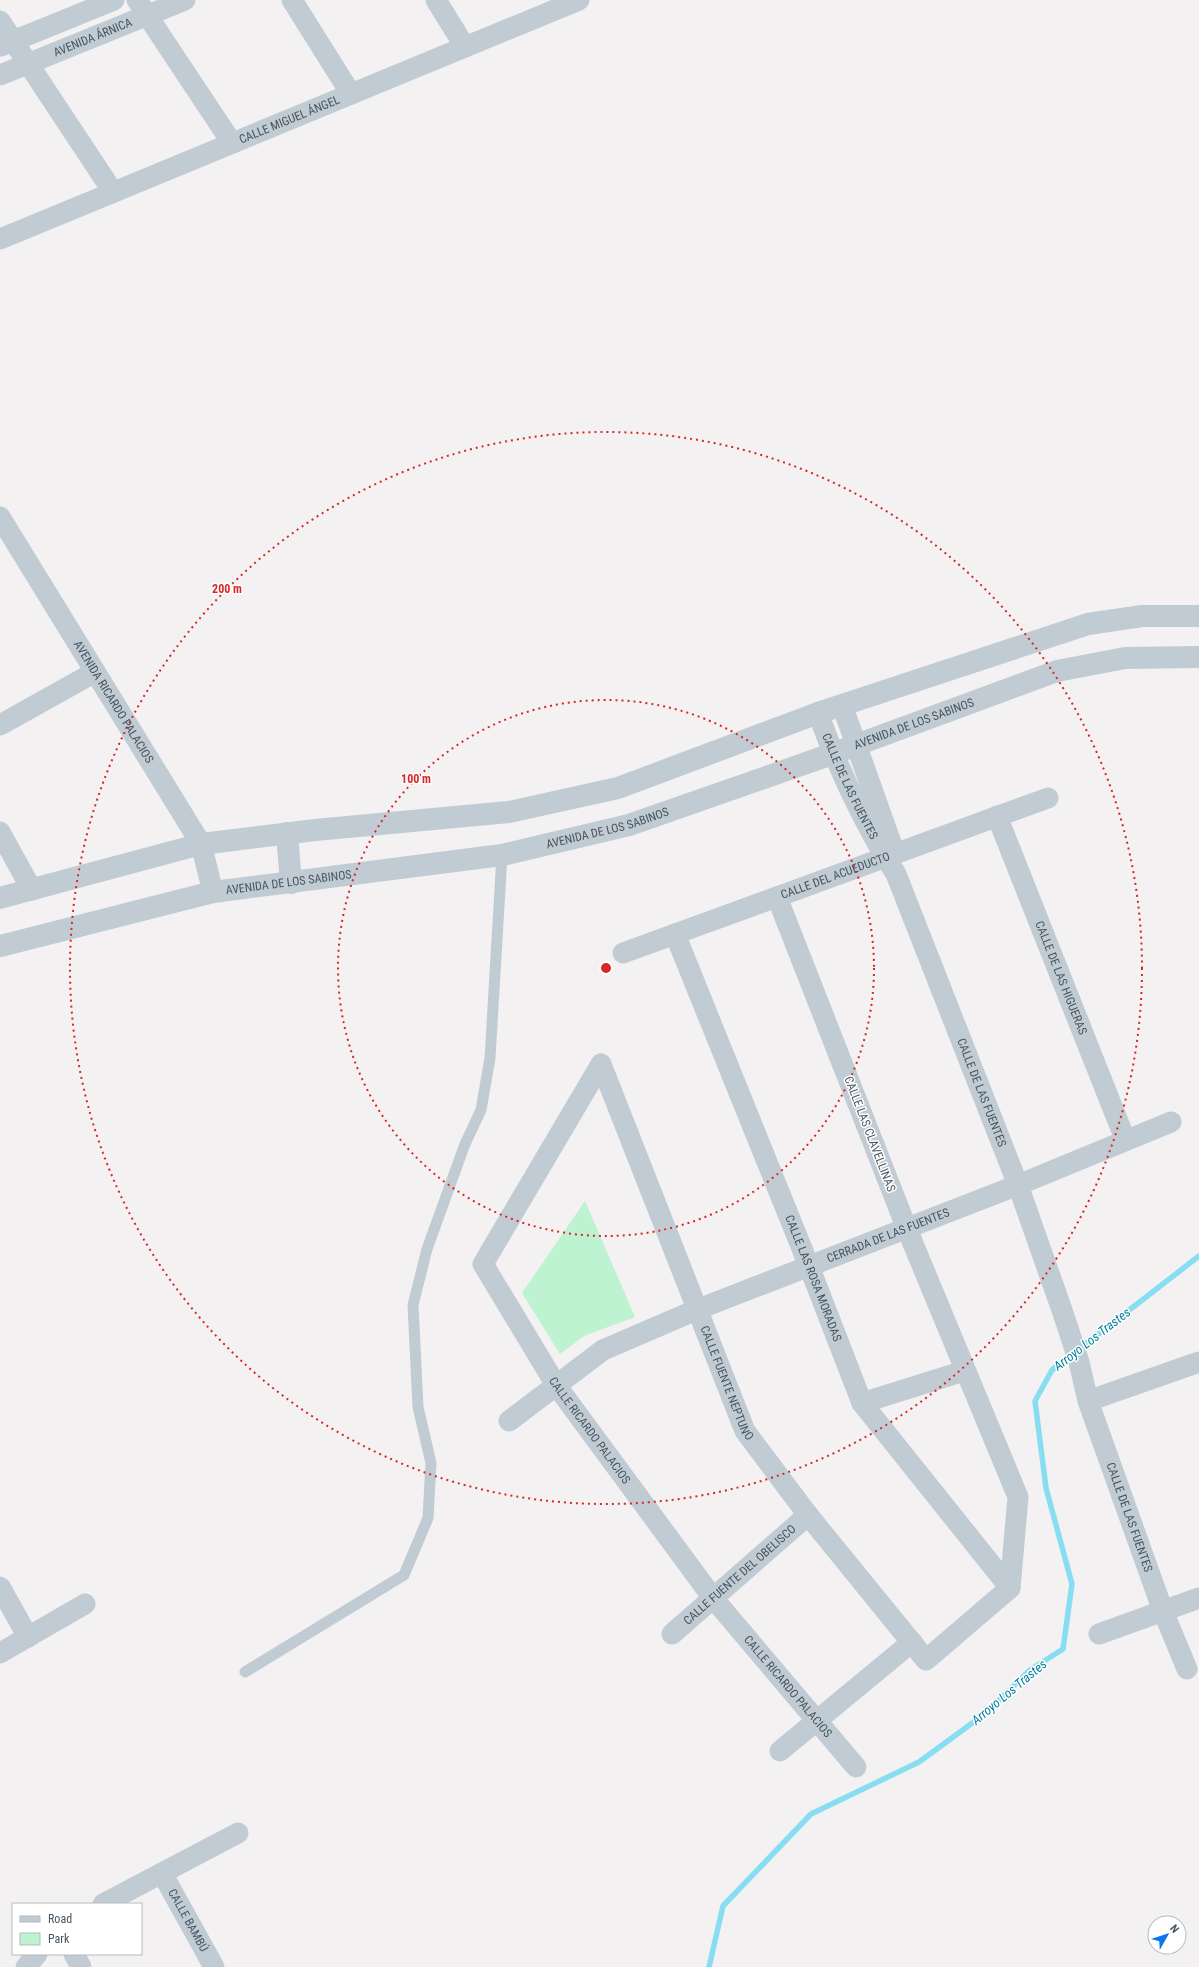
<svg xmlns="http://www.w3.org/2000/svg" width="1199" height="1967" font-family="'Roboto Condensed',sans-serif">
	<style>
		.green { fill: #bdf3d1 }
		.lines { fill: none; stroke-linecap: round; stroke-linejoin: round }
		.stream { stroke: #87def2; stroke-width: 5.5 }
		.service { stroke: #c1cbd3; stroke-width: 11 }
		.minor { stroke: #c1cbd3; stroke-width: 21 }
		.tertiary { stroke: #c1cbd3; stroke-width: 22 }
		.ring { fill: none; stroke: #d62828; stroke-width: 2; stroke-dasharray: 2 4 }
		.labels { text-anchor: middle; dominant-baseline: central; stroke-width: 3; stroke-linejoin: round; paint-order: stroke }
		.street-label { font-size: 12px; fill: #475560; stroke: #fff }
		.water-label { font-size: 13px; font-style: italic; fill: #04819e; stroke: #fff }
		.centre { fill: #d62828; stroke: #fff; stroke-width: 2 }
		.ring-label { font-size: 12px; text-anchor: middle; font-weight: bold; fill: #d62828; stroke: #fff; stroke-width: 3; stroke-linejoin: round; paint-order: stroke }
	</style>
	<rect width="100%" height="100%" fill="#f3f1f1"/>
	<path class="green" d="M585 1201 635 1317 584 1336 560 1354 522 1293Z"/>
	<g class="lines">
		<g class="stream">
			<path d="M1079 1349 1199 1256"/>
			<path d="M709 1967 723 1906 811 1814 919 1762 986 1713 1030 1670 1063 1649 1072 1584 1046 1488 1035 1401 1052 1370 1072 1354"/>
		</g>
		<path class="service" d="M245 1672 404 1575 428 1518 431 1463 418 1407 413 1305 427 1249 465 1144 481 1110 490 1058 502 855"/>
		<g class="minor">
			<path d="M137 0 232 143"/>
			<path d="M292 0 351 94"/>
			<path d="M436 0 465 47"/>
			<path d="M0 21 113 192"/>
			<path d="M1 46 114 0"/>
			<path id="s1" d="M0 75 185 0"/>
			<path id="s2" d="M0 239 579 0"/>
			<path id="s3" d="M0 517 201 844 213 892"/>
			<path d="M842 705 894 851"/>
			<path id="s4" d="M818 713C837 766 865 826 896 874L1018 1185 1063 1313 1079 1362 1088 1401 1163 1611 1187 1669"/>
			<path d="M0 725 95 672"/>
			<path id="s5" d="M997 816 1125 1139"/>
			<path d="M0 832 32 890"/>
			<path id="s6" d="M675 934 809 1266 862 1403 1010 1588"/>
			<path id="s7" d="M623 953 1048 798"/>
			<path id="s8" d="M601 1064 745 1431 808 1515 926 1660 1010 1588 1018 1497 907 1229 777 897"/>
			<path id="s9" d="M601 1064 483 1264 556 1385 713 1598 856 1767"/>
			<path d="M1088 1401 1199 1362"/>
			<path d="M862 1403 964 1371"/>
			<path id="s10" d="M509 1421 603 1350 696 1310 1018 1185 1171 1122"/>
			<path d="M0 1587 28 1637"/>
			<path id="s11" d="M672 1634 808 1515"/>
			<path d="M1099 1634 1199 1598"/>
			<path d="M0 1653 85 1604"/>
			<path d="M780 1751 912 1642"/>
			<path id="s12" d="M162 1873 214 1967"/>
			<path d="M103 1904 238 1833"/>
			<path d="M74 1954 81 1967"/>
			<path d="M26 1967 37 1954"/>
		</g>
		<g class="tertiary">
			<path d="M287 833 291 883"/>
			<path d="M0 898 201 844 315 830 509 812 618 788 818 713 1088 624 1142 616H1199"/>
			<path id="s13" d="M0 946 213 892 502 855 629 825 832 754 1057 671 1125 658 1199 657"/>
		</g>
	</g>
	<g class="ring">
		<circle cx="606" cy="968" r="268"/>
		<circle cx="606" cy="968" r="536"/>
	</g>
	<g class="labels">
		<g class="street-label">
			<text stroke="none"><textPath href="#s1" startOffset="100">AVENIDA ÁRNICA</textPath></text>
			<text stroke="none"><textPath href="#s2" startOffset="313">CALLE MIGUEL ÁNGEL</textPath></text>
			<text stroke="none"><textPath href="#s3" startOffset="217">AVENIDA RICARDO PALACIOS</textPath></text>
			<text stroke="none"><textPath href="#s13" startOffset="944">AVENIDA DE LOS SABINOS</textPath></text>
			<text stroke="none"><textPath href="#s4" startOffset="80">CALLE DE LAS FUENTES</textPath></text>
			<text stroke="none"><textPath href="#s13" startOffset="620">AVENIDA DE LOS SABINOS</textPath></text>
			<text stroke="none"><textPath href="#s7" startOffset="226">CALLE DEL ACUEDUCTO</textPath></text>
			<text stroke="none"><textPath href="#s13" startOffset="296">AVENIDA DE LOS SABINOS</textPath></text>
			<text stroke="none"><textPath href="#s5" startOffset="174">CALLE DE LAS HIGUERAS</textPath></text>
			<text stroke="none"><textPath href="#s4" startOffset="414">CALLE DE LAS FUENTES</textPath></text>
			<text transform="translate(870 1134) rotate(69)">CALLE LAS CLAVELLINAS</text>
			<text stroke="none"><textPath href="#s10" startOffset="425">CERRADA DE LAS FUENTES</textPath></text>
			<text stroke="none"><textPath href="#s6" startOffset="371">CALLE LAS ROSA MORADAS</textPath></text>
			<text stroke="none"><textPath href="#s8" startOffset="343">CALLE FUENTE NEPTUNO</textPath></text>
			<text stroke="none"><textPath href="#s9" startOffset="430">CALLE RICARDO PALACIOS</textPath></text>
			<text stroke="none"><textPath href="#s4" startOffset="864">CALLE DE LAS FUENTES</textPath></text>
			<text stroke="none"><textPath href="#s11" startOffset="90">CALLE FUENTE DEL OBELISCO</textPath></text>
			<text stroke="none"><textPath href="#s9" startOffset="754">CALLE RICARDO PALACIOS</textPath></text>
			<text stroke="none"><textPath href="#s12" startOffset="54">CALLE BAMBÚ</textPath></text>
		</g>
		<g class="water-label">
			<text transform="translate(1092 1339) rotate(-38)">Arroyo Los Trastes</text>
			<text transform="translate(1009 1692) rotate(-40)">Arroyo Los Trastes</text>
		</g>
	</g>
	<circle cx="606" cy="968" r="6" class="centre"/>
	<g class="ring-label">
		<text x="227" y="593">200 m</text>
		<text x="416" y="783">100 m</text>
	</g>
	<rect x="12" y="1903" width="130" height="52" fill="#ffffff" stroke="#b5bbbf"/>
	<rect x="20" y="1916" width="20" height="6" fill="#c1cbd3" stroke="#b5bbbf"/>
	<text x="48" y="1923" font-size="12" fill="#475560">Road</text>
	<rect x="20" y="1933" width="20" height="12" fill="#bdf3d1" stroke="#b5bbbf"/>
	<text x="48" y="1943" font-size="12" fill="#475560">Park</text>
	<g transform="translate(1167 1935) rotate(51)"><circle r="19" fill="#ffffff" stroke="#b5bbbf"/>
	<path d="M0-3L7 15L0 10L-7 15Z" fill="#0d75f1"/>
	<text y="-6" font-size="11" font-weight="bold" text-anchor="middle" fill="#475560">N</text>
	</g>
</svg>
